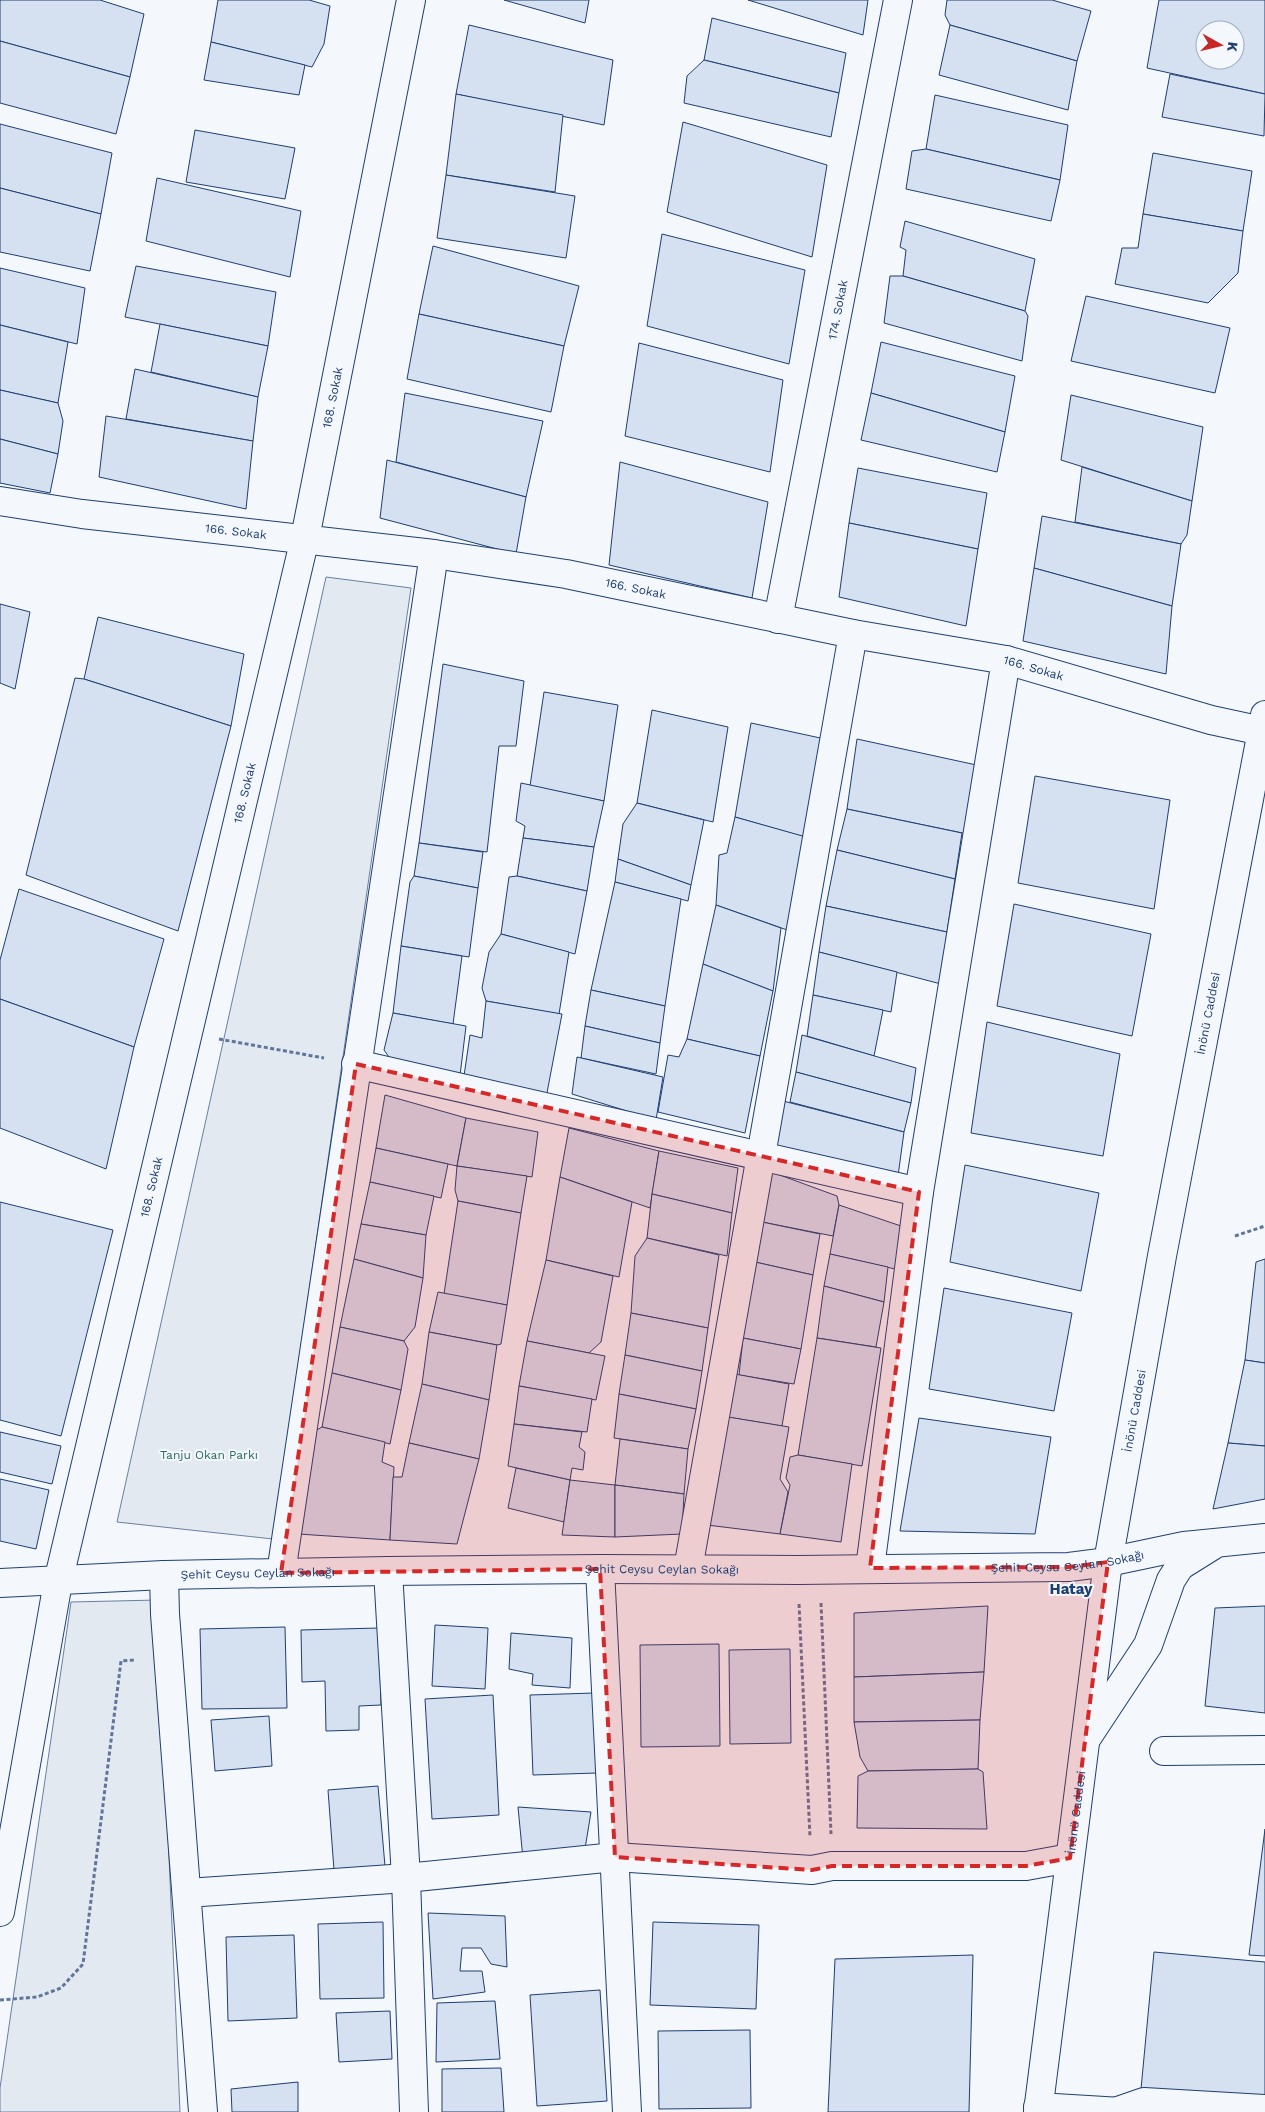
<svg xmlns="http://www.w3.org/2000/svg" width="1265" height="2112" font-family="'Work Sans',sans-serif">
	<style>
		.green { fill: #e3e9f0; stroke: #687fa3 }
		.building { fill: #d5e0f0; stroke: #1d3f73; fill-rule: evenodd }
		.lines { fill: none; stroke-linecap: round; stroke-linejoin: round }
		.street-casing { stroke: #1d3f73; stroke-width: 30 }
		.primary-casing { stroke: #1d3f73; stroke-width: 30 }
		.path { stroke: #5e769c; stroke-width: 3; stroke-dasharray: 4 2.5; stroke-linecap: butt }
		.street { stroke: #f4f7fb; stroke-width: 28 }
		.primary { stroke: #f4f7fb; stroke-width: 28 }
		.marked { fill: #d62828; fill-opacity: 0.2; stroke: #d62828; stroke-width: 4; stroke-dasharray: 10 6; stroke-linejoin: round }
		.labels { text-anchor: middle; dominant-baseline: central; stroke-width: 4; stroke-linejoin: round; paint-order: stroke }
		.street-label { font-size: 12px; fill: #1d3f73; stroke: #f4f7fb }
		.park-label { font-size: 12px; fill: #2c6c60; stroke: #f4f7fb }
		.quarter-label { font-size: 15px; font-weight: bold; fill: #1d3f73; stroke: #f4f7fb }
	</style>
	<rect width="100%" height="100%" fill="#f4f7fb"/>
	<g class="green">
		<path d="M326 577 411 588 273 1539 117 1522Z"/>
		<path d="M158 1600 180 2112H0V2088L71 1602Z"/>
	</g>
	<g class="building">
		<path d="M0 0H100L144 14 130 77 0 41Z"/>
		<path d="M218 0H309L330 6 324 44 312 67 211 42Z"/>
		<path d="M504 0H589L585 23Z"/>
		<path d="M748 0H868L863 35Z"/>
		<path d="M947 0H1052L1091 11 1077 61 950 25 945 15Z"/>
		<path d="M1159 0H1265V94L1147 68ZM1205 30H1235V60H1205Z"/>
		<path d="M712 18 846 53 839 93 704 60Z"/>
		<path d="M469 25 613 60 604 125 456 94Z"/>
		<path d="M950 25 1077 61 1068 110 939 75Z"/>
		<path d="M0 41 130 77 116 134 0 103Z"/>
		<path d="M211 42 305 65 299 95 204 80Z"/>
		<path d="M704 60 839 93 831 137 684 103 687 76Z"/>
		<path d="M1170 74 1265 94 1264 136 1162 117Z"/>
		<path d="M456 94 563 115 555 192 446 175Z"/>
		<path d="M935 95 1068 125 1060 180 926 149Z"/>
		<path d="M683 122 827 165 812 257 667 212Z"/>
		<path d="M0 124 112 153 101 214 0 188Z"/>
		<path d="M195 130 295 148 285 199 186 182Z"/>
		<path d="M926 149 1060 180 1051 221 906 189 912 151Z"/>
		<path d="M1153 153 1252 171 1243 231 1143 214Z"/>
		<path d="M446 175 575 196 566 258 437 238Z"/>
		<path d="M157 178 301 211 290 277 146 241Z"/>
		<path d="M0 188 101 214 90 271 0 252Z"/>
		<path d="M1143 214 1243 231 1238 273 1208 303 1115 284 1122 248H1138Z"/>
		<path d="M905 221 1035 259 1025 311 903 276 906 250 900 247Z"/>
		<path d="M662 234 805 270 789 364 647 326Z"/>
		<path d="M433 246 579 286 564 346 419 314Z"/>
		<path d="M136 266 276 292 268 346 125 317Z"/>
		<path d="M0 268 85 288 77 344 0 325Z"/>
		<path d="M890 276H903L1025 311 1028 316 1022 361 884 323Z"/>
		<path d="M1086 296 1230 328 1215 393 1071 361Z"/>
		<path d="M419 314 564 346 551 412 407 379Z"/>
		<path d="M160 324 268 346 258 397 151 372Z"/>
		<path d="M0 325 68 342 58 403 0 390Z"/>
		<path d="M881 342 1015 376 1005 432 871 393Z"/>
		<path d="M639 343 783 380 770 472 625 436Z"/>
		<path d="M135 369 258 397 253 441 126 419Z"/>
		<path d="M0 390 58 403 63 421 58 454 0 439Z"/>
		<path d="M405 393 543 421 526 497 396 462Z"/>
		<path d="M871 393 1005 432 997 472 861 440Z"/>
		<path d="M1071 395 1203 427 1192 501 1061 460Z"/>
		<path d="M106 416 253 441 246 509 99 477Z"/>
		<path d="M0 439 58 454 50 493 0 483Z"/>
		<path d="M387 460 526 497 516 554 380 518Z"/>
		<path d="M620 462 768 502 752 598 609 565Z"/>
		<path d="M1082 467 1192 501 1187 535 1181 544 1075 522Z"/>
		<path d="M858 468 987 493 978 549 849 523Z"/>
		<path d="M1042 516 1181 544 1172 606 1034 568Z"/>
		<path d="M849 523 978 549 966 626 839 597Z"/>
		<path d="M1034 568 1172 606 1166 674 1023 641Z"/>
		<path d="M0 604 30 612 15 689 0 683Z"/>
		<path d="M98 617 244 654 231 726 84 679Z"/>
		<path d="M443 664 524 681 516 746H499L487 852 419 843Z"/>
		<path d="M75 678 84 679 231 726 178 931 26 875Z"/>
		<path d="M544 692 618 705 604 801 530 786Z"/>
		<path d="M652 710 728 727 713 822 637 803Z"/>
		<path d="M751 723 825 739 811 839 735 817Z"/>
		<path d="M857 739 981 766 972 835 847 809Z"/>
		<path d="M1035 776 1170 800 1154 909 1018 883Z"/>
		<path d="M521 783 604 801 594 847 523 838 525 826 516 821Z"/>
		<path d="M637 803 704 820 691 885 618 859 623 824Z"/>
		<path d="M847 809 962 833 955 879 837 850Z"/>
		<path d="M735 817 806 837 790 931 716 905 719 855 727 853Z"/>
		<path d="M523 838 594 847 587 891 517 876Z"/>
		<path d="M419 843 483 852 478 888 414 876Z"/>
		<path d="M837 850 955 879 947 932 826 906Z"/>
		<path d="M618 859 691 885 688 901 615 882Z"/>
		<path d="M414 876 478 888 469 957 401 946 410 882Z"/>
		<path d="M517 876 587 891 575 954 501 934 509 877Z"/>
		<path d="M615 882 681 899 665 1006 591 990Z"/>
		<path d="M19 889 164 939 134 1047 0 999V960Z"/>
		<path d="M1014 904 1151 934 1132 1036 997 1006Z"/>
		<path d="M716 905 781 928 773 991 703 964Z"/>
		<path d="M826 906 947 932 941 984 819 952Z"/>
		<path d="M501 934 569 952 559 1014 486 1001 482 988 489 952Z"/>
		<path d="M401 946 462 956 453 1024 393 1013Z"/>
		<path d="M819 952 897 972 891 1012 813 995Z"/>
		<path d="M703 964 773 991 760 1056 687 1039Z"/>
		<path d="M591 990 665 1006 660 1043 585 1026Z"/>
		<path d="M813 995 883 1010 874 1056 807 1036Z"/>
		<path d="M0 999 134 1047 106 1169 0 1128Z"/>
		<path d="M486 1001 562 1014 546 1098 464 1076 470 1035 482 1038Z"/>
		<path d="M393 1013 466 1026 459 1084 394 1064 384 1050Z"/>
		<path d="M987 1022 1120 1054 1103 1156 971 1133Z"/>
		<path d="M585 1026 660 1043 656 1074 581 1058Z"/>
		<path d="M802 1035 916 1068 911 1103 796 1072Z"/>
		<path d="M687 1039 760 1056 745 1133 658 1112 668 1055 679 1057Z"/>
		<path d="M577 1057 663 1077 656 1120 572 1094Z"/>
		<path d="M796 1072 911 1103 904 1132 790 1102Z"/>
		<path d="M385 1095 466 1118 457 1166 376 1148Z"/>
		<path d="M783 1101 904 1132 898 1176 775 1147Z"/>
		<path d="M466 1118 538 1132 532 1177 457 1166Z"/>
		<path d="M569 1128 659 1151 650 1208 560 1177Z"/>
		<path d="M376 1148 448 1164 441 1198 370 1182Z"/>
		<path d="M659 1151 738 1168 732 1213 652 1194Z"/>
		<path d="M965 1165 1099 1193 1081 1291 950 1262Z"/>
		<path d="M457 1166 527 1176 521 1213 458 1201 455 1190Z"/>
		<path d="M769 1171 837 1196 839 1205 833 1236 762 1222Z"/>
		<path d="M560 1177 632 1202 619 1277 546 1260Z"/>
		<path d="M370 1182 434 1196 426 1235 361 1224Z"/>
		<path d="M652 1194 732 1213 727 1256 647 1238Z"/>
		<path d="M458 1201 521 1213 507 1305 444 1294Z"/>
		<path d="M0 1202 113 1230 61 1436 0 1420Z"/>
		<path d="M839 1205 901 1226 895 1269 830 1254Z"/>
		<path d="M762 1222 820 1234 813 1275 755 1262Z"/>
		<path d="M361 1224 426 1235 423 1278 354 1259Z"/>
		<path d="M647 1238 719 1255 708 1328 631 1313 635 1256Z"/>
		<path d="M830 1254 888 1267 884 1302 824 1286Z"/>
		<path d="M354 1259 423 1278 415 1327 404 1341 340 1327Z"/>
		<path d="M1265 1259V1363L1245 1360 1256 1262Z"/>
		<path d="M546 1260 613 1276 601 1342 589 1353 527 1341Z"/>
		<path d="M755 1262 813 1275 801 1349 743 1338Z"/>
		<path d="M824 1286 884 1302 876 1347 817 1338Z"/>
		<path d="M944 1288 1072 1313 1054 1411 929 1389Z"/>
		<path d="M438 1292 507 1305 501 1344 497 1345 429 1332Z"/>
		<path d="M631 1313 708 1328 702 1371 625 1355Z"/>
		<path d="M340 1327 404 1341 408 1349 401 1390 332 1373Z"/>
		<path d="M429 1332 497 1345 489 1400 422 1384Z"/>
		<path d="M743 1338 801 1349 794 1384 739 1375Z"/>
		<path d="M817 1338 881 1348 862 1466 798 1455Z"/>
		<path d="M527 1341 605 1356 596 1400 519 1386Z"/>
		<path d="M625 1355 702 1371 696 1409 619 1394Z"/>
		<path d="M1245 1360 1265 1363V1446L1228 1443Z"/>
		<path d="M332 1373 401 1390 390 1444 322 1427Z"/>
		<path d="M735 1374 789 1384 782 1426 727 1417Z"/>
		<path d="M422 1384 489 1400 479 1459 409 1443Z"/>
		<path d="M519 1386 592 1399 587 1432 514 1424Z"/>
		<path d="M619 1394 696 1409 688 1449 614 1438Z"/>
		<path d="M722 1416 789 1427 780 1479 788 1492 780 1534 707 1525Z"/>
		<path d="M919 1418 1051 1437 1035 1534 900 1531Z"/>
		<path d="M514 1424 582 1432 579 1447 585 1452 583 1470 572 1468 570 1480 508 1466Z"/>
		<path d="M322 1427 385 1442 382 1462 394 1467 390 1540 298 1534 315 1431Z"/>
		<path d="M0 1432 61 1446 52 1484 0 1472Z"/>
		<path d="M620 1439 688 1449 684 1494 615 1485Z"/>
		<path d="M409 1443 479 1459 457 1544 390 1540 393 1477H402Z"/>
		<path d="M1228 1443 1265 1446V1499L1213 1509Z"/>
		<path d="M798 1455 852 1464 841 1542 780 1534 790 1485 786 1478 790 1457Z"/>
		<path d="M516 1468 570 1480 564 1522 508 1508Z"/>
		<path d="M0 1479 49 1490 36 1549 0 1541Z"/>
		<path d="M570 1480 615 1485V1537L562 1535Z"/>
		<path d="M615 1485 684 1494 682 1534 615 1537Z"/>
		<path d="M988 1606 984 1672 854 1677V1613Z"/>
		<path d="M1265 1606V1713L1205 1706 1215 1608Z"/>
		<path d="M435 1625 488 1628 485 1689 432 1686Z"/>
		<path d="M285 1627 287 1708 202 1709 200 1629Z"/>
		<path d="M379 1628 381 1705 359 1706V1730L326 1731 325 1681 302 1682 301 1630Z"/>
		<path d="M511 1633 572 1638 570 1688 532 1685 533 1674 509 1669Z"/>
		<path d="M719 1644 720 1746 641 1747 640 1645Z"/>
		<path d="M790 1649 791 1743 730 1744 729 1650Z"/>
		<path d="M984 1672 980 1720 854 1722V1677Z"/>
		<path d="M595 1693 597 1773 533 1775 530 1695Z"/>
		<path d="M493 1695 499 1815 432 1819 425 1699Z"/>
		<path d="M269 1716 272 1766 215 1771 211 1720Z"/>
		<path d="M980 1720 978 1769 868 1771 860 1757 854 1722Z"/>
		<path d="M978 1769 983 1772 987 1829 857 1828 858 1776 868 1771Z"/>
		<path d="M378 1786 385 1866 334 1870 328 1790Z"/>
		<path d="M518 1807 591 1812 584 1855 523 1859Z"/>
		<path d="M1265 1829V1956L1249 1955Z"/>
		<path d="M428 1913 505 1916 507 1967 491 1964 481 1948H462L460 1971H482L485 1992 433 1999Z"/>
		<path d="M383 1922 384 1998 320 1999 318 1924Z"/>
		<path d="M653 1922 759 1925 756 2009 650 2005Z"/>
		<path d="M294 1935 297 2018 228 2021 226 1937Z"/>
		<path d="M1154 1952 1265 1962V2100L1141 2089Z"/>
		<path d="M973 1955 969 2112H828L835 1959Z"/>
		<path d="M600 1990 607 2101 537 2106 530 1995Z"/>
		<path d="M495 2001 500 2059 436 2062 437 2003Z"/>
		<path d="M390 2011 392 2059 339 2062 336 2013Z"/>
		<path d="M750 2030 751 2108 659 2109 658 2031Z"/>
		<path d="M501 2068 504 2112H442V2069Z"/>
		<path d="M298 2082V2112H232L231 2089Z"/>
	</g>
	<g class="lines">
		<g class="street-casing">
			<g id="street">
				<path id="s1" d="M0 501 82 514 434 554 566 574 853 634 1006 660 1211 720 1262 731"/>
				<path id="s2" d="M778 619 898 0"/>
				<path d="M356 1064 919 1192"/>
				<path d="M870 1568 919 1192 1006 660"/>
				<path d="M600 1569 627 2112"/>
				<path d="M688 1569 853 634"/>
				<path d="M388 1571 406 1878 414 2112"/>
				<path d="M281 1573 434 554"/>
				<path d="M164 1575 165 1614 203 2112"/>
				<path id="s3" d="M0 1583 164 1575 388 1571 600 1569 798 1570 1069 1567 1108 1562 1184 1546 1265 1538"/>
				<path d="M1086 1739 1148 1645 1171 1580 1180 1566 1212 1546"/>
				<path d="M1164 1751 1265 1750"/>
				<path d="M187 1893 406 1878 615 1857 812 1870 832 1866H1026L1070 1858"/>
				<path id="s4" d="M0 1912 58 1582 305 538 411 0"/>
				<path d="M1038 2107 1121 2112"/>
				<path d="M1118 2111 1144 2102 1265 2109"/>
			</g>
		</g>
		<g class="primary-casing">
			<g id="primary">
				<path id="s5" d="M1038 2112 1108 1562 1162 1256 1265 715"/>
			</g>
		</g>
		<g class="path">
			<path d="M219 1039 324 1058"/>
			<path d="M1235 1236 1265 1226"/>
			<path d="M821 1603 831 1834"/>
			<path d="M799 1604 810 1837"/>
			<path d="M0 2000 37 1997 61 1988 83 1964 121 1661 135 1660"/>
		</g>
		<use href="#street" class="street"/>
		<use href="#primary" class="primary"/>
	</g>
	<path class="marked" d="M356 1064 919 1192 870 1568 1069 1567 1108 1562 1070 1858 1026 1866H832L812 1870 615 1857 600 1569 281 1573Z"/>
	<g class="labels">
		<g class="street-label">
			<text stroke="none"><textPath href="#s2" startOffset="315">174. Sokak</textPath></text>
			<text stroke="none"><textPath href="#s4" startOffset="1551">168. Sokak</textPath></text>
			<text stroke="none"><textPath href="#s1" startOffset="238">166. Sokak</textPath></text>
			<text stroke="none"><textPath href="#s1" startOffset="642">166. Sokak</textPath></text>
			<text stroke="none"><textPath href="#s1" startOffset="1048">166. Sokak</textPath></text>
			<text stroke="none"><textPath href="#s4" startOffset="1146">168. Sokak</textPath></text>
			<text stroke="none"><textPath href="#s5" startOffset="1112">İnönü Caddesi</textPath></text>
			<text stroke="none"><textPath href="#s4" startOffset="741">168. Sokak</textPath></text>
			<text stroke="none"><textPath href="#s5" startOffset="708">İnönü Caddesi</textPath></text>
			<text stroke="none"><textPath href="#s3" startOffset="1068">Şehit Ceysu Ceylan Sokağı</textPath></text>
			<text stroke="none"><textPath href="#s3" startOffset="662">Şehit Ceysu Ceylan Sokağı</textPath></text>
			<text stroke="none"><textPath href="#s3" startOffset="258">Şehit Ceysu Ceylan Sokağı</textPath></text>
			<text stroke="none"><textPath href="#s5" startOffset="302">İnönü Caddesi</textPath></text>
		</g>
		<g class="park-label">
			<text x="209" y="1455">Tanju Okan Parkı</text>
		</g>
		<g class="quarter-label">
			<text x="1071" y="1589">Hatay</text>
		</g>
	</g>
	<g transform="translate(1220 45) rotate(98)"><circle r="24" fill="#f4f7fb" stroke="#9eadc5"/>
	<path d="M0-4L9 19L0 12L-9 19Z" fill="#c62828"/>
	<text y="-8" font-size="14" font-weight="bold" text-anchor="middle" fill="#1d3f73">K</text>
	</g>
</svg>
